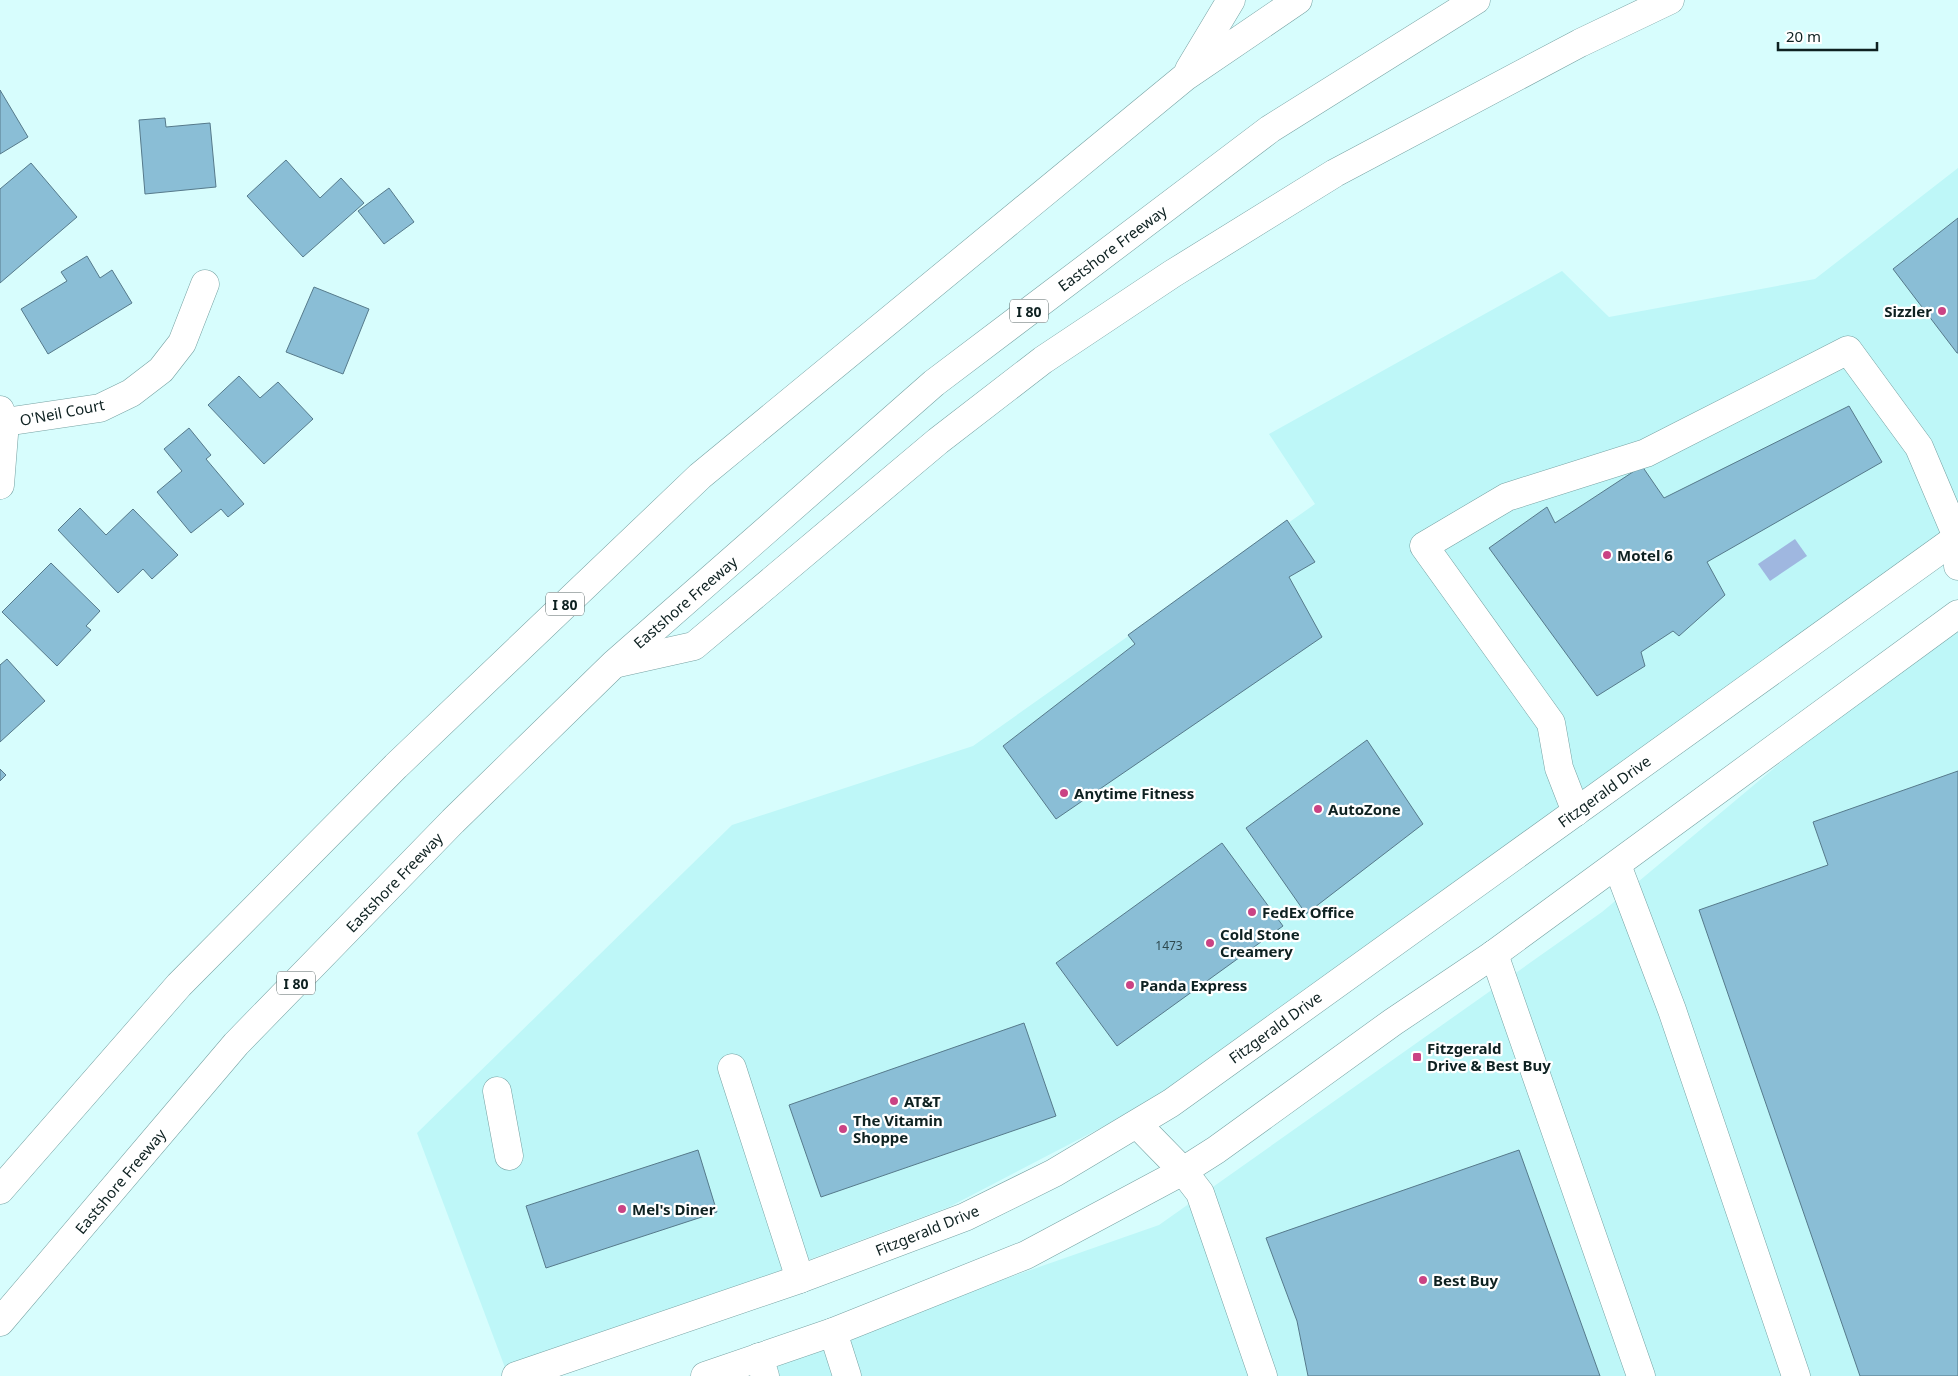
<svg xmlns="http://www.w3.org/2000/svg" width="1958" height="1376" font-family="'Noto Sans',sans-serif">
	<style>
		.built { fill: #bef7f8 }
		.water { fill: #9fb7e0 }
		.building { fill: #8abed6; stroke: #567a8b }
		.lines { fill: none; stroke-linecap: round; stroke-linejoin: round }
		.minor-casing { stroke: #76a2a3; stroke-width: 29 }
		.major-casing { stroke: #76a2a3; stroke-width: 29 }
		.highway-casing { stroke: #76a2a3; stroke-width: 29 }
		.minor { stroke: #fff; stroke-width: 28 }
		.major { stroke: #fff; stroke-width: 28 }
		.highway { stroke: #fff; stroke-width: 28 }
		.poi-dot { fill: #ca4384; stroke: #fff; stroke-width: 2 }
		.labels { text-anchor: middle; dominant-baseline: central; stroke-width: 4.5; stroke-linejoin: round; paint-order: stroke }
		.number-label { font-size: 12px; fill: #2d484e }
		.shield { fill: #fff; stroke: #566464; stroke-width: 1 }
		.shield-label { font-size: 14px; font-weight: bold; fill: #0e2121 }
		.street-label { font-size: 15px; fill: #0e2121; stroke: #fff }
		.poi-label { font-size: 15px; font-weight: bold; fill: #0e2121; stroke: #fff; text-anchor: start }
	</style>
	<rect width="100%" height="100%" fill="#d7fdfd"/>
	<g class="built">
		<path d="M1958 168V524L1548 824 1139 1108 949 1207 507 1373 417 1133 732 825 973 746 1315 504 1269 434 1562 271 1609 317 1815 279Z"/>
		<path d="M1958 630V1376H728L1159 1225 1602 912 1840 713Z"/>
	</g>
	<path class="water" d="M1795 539 1807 556 1770 581 1758 564Z"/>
	<g class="building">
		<path d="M0 90 28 137 0 154Z"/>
		<path d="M165 118 166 127 210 123 216 187 145 194 139 120Z"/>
		<path d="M286 160 320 198 341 178 364 203 303 257 247 196Z"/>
		<path d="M31 163 77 217 0 283V189Z"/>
		<path d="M389 188 414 222 384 244 358 211Z"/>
		<path d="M1958 218V353H1957L1893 269Z"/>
		<path d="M87 256 100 278 112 270 132 303 48 354 21 309 67 281 61 272Z"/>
		<path d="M314 287 369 309 343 374 286 352Z"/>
		<path d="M239 376 260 398 278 382 313 419 264 464 208 405Z"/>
		<path d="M1849 406 1882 462 1707 562 1725 595 1679 636 1673 631 1641 652 1645 666 1597 696 1489 548 1547 507 1555 523 1642 466 1664 498Z"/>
		<path d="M189 428 211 455 206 459 244 504 228 517 221 509 191 533 157 492 182 471 164 449Z"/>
		<path d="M80 508 106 535 133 509 178 555 152 579 143 569 118 593 58 530Z"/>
		<path d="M1287 520 1315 562 1289 577 1322 637 1056 819 1003 746 1135 644 1128 635Z"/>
		<path d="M51 563 100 611 86 626 91 630 57 666 2 612Z"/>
		<path d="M7 659 45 701 0 742V665Z"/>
		<path d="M1367 740 1423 824 1306 914 1246 828Z"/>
		<path d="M0 769 6 775 0 781Z"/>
		<path d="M1958 771V1376H1860L1699 910 1828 865 1813 822Z"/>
		<path d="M1222 843 1283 926 1117 1046 1056 963Z"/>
		<path d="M1024 1023 1056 1116 821 1197 789 1105Z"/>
		<path d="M698 1150 717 1212 546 1268 526 1206Z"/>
		<path d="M1519 1150 1600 1376H1308L1297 1321 1266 1238Z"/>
	</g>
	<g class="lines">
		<g class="minor-casing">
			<g id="minor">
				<path d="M0 410 5 422 0 485"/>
				<path d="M5 422 100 408 131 393 161 370 182 343 205 284"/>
				<path d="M1957 538 1958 566"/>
				<path d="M1576 812 1559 768 1551 723 1424 546 1507 497 1646 453 1848 350 1919 447 1958 539"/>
				<path d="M1617 865 1672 1010 1796 1376"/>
				<path d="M1494 954 1641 1376"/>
				<path d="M732 1068 800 1279"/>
				<path d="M497 1091 509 1156"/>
				<path d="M1137 1124 1183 1171 1200 1193 1263 1376"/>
				<path d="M833 1332 847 1376"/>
				<path d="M759 1357 765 1376"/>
			</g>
		</g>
		<g class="major-casing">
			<g id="major">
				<path d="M516 1376 800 1279 965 1217 1054 1173 1171 1103 1958 537"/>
				<path d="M705 1376 833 1332 1026 1255 1183 1171 1216 1150 1393 1022 1494 954 1958 614"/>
			</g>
		</g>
		<g class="highway-casing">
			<g id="highway">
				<path d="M1189 70 1231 0"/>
				<path d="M618 663 694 646 938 441 1043 360 1172 274 1335 173 1580 43 1670 0"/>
				<path d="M0 1190 179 985 396 766 700 476 1185 77 1298 0"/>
				<path d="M0 1322 236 1044 453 821 614 664 934 383 1270 129 1476 0"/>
			</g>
		</g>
		<use href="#minor" class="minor"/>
		<use href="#major" class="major"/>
		<use href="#highway" class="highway"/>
	</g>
	<g class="poi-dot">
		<circle cx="1942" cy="311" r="5"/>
		<circle cx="1607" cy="555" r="5"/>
		<circle cx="1064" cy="793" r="5"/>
		<circle cx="1318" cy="809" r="5"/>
		<circle cx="1252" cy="912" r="5"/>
		<circle cx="1210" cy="943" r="5"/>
		<circle cx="1130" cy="985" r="5"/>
		<rect x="1412" y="1052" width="10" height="10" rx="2.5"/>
		<circle cx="894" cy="1101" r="5"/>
		<circle cx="843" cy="1129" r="5"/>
		<circle cx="622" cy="1209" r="5"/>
		<circle cx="1423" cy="1280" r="5"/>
	</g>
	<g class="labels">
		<g class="number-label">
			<text x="1169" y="945">1473</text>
		</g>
		<g class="shield">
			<rect x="1010" y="299.5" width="38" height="23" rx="4"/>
			<rect x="546" y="592.5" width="38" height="23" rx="4"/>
			<rect x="277" y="971.5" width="38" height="23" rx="4"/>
		</g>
		<g class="shield-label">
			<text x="1029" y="311">I 80</text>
			<text x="565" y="604">I 80</text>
			<text x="296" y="983">I 80</text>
		</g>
		<g class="street-label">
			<text transform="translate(1112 248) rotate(-37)">Eastshore Freeway</text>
			<text transform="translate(62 412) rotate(-11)">O'Neil Court</text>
			<text transform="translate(685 602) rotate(-41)">Eastshore Freeway</text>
			<text transform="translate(1604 791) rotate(-36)">Fitzgerald Drive</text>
			<text transform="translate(394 882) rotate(-46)">Eastshore Freeway</text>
			<text transform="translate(1275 1027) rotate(-36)">Fitzgerald Drive</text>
			<text transform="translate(120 1181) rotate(-50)">Eastshore Freeway</text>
			<text transform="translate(927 1230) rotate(-22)">Fitzgerald Drive</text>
		</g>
		<g class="poi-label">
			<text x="1932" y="311" text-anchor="end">Sizzler</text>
			<text x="1617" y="555">Motel 6</text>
			<text x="1074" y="793">Anytime Fitness</text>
			<text x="1328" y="809">AutoZone</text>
			<text x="1262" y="912">FedEx Office</text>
			<text x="1220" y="934">Cold Stone<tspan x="1220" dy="17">Creamery</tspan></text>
			<text x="1140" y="985">Panda Express</text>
			<text x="1427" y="1048">Fitzgerald<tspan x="1427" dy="17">Drive &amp; Best Buy</tspan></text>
			<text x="904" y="1101">AT&amp;T</text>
			<text x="853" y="1120">The Vitamin<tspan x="853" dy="17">Shoppe</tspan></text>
			<text x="632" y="1209">Mel's Diner</text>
			<text x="1433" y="1280">Best Buy</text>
		</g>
	</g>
	<path d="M1778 42v8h99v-8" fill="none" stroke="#0e2121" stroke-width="2.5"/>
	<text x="1786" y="42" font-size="15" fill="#0e2121" stroke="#ffffff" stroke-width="4" paint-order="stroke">20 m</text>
</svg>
